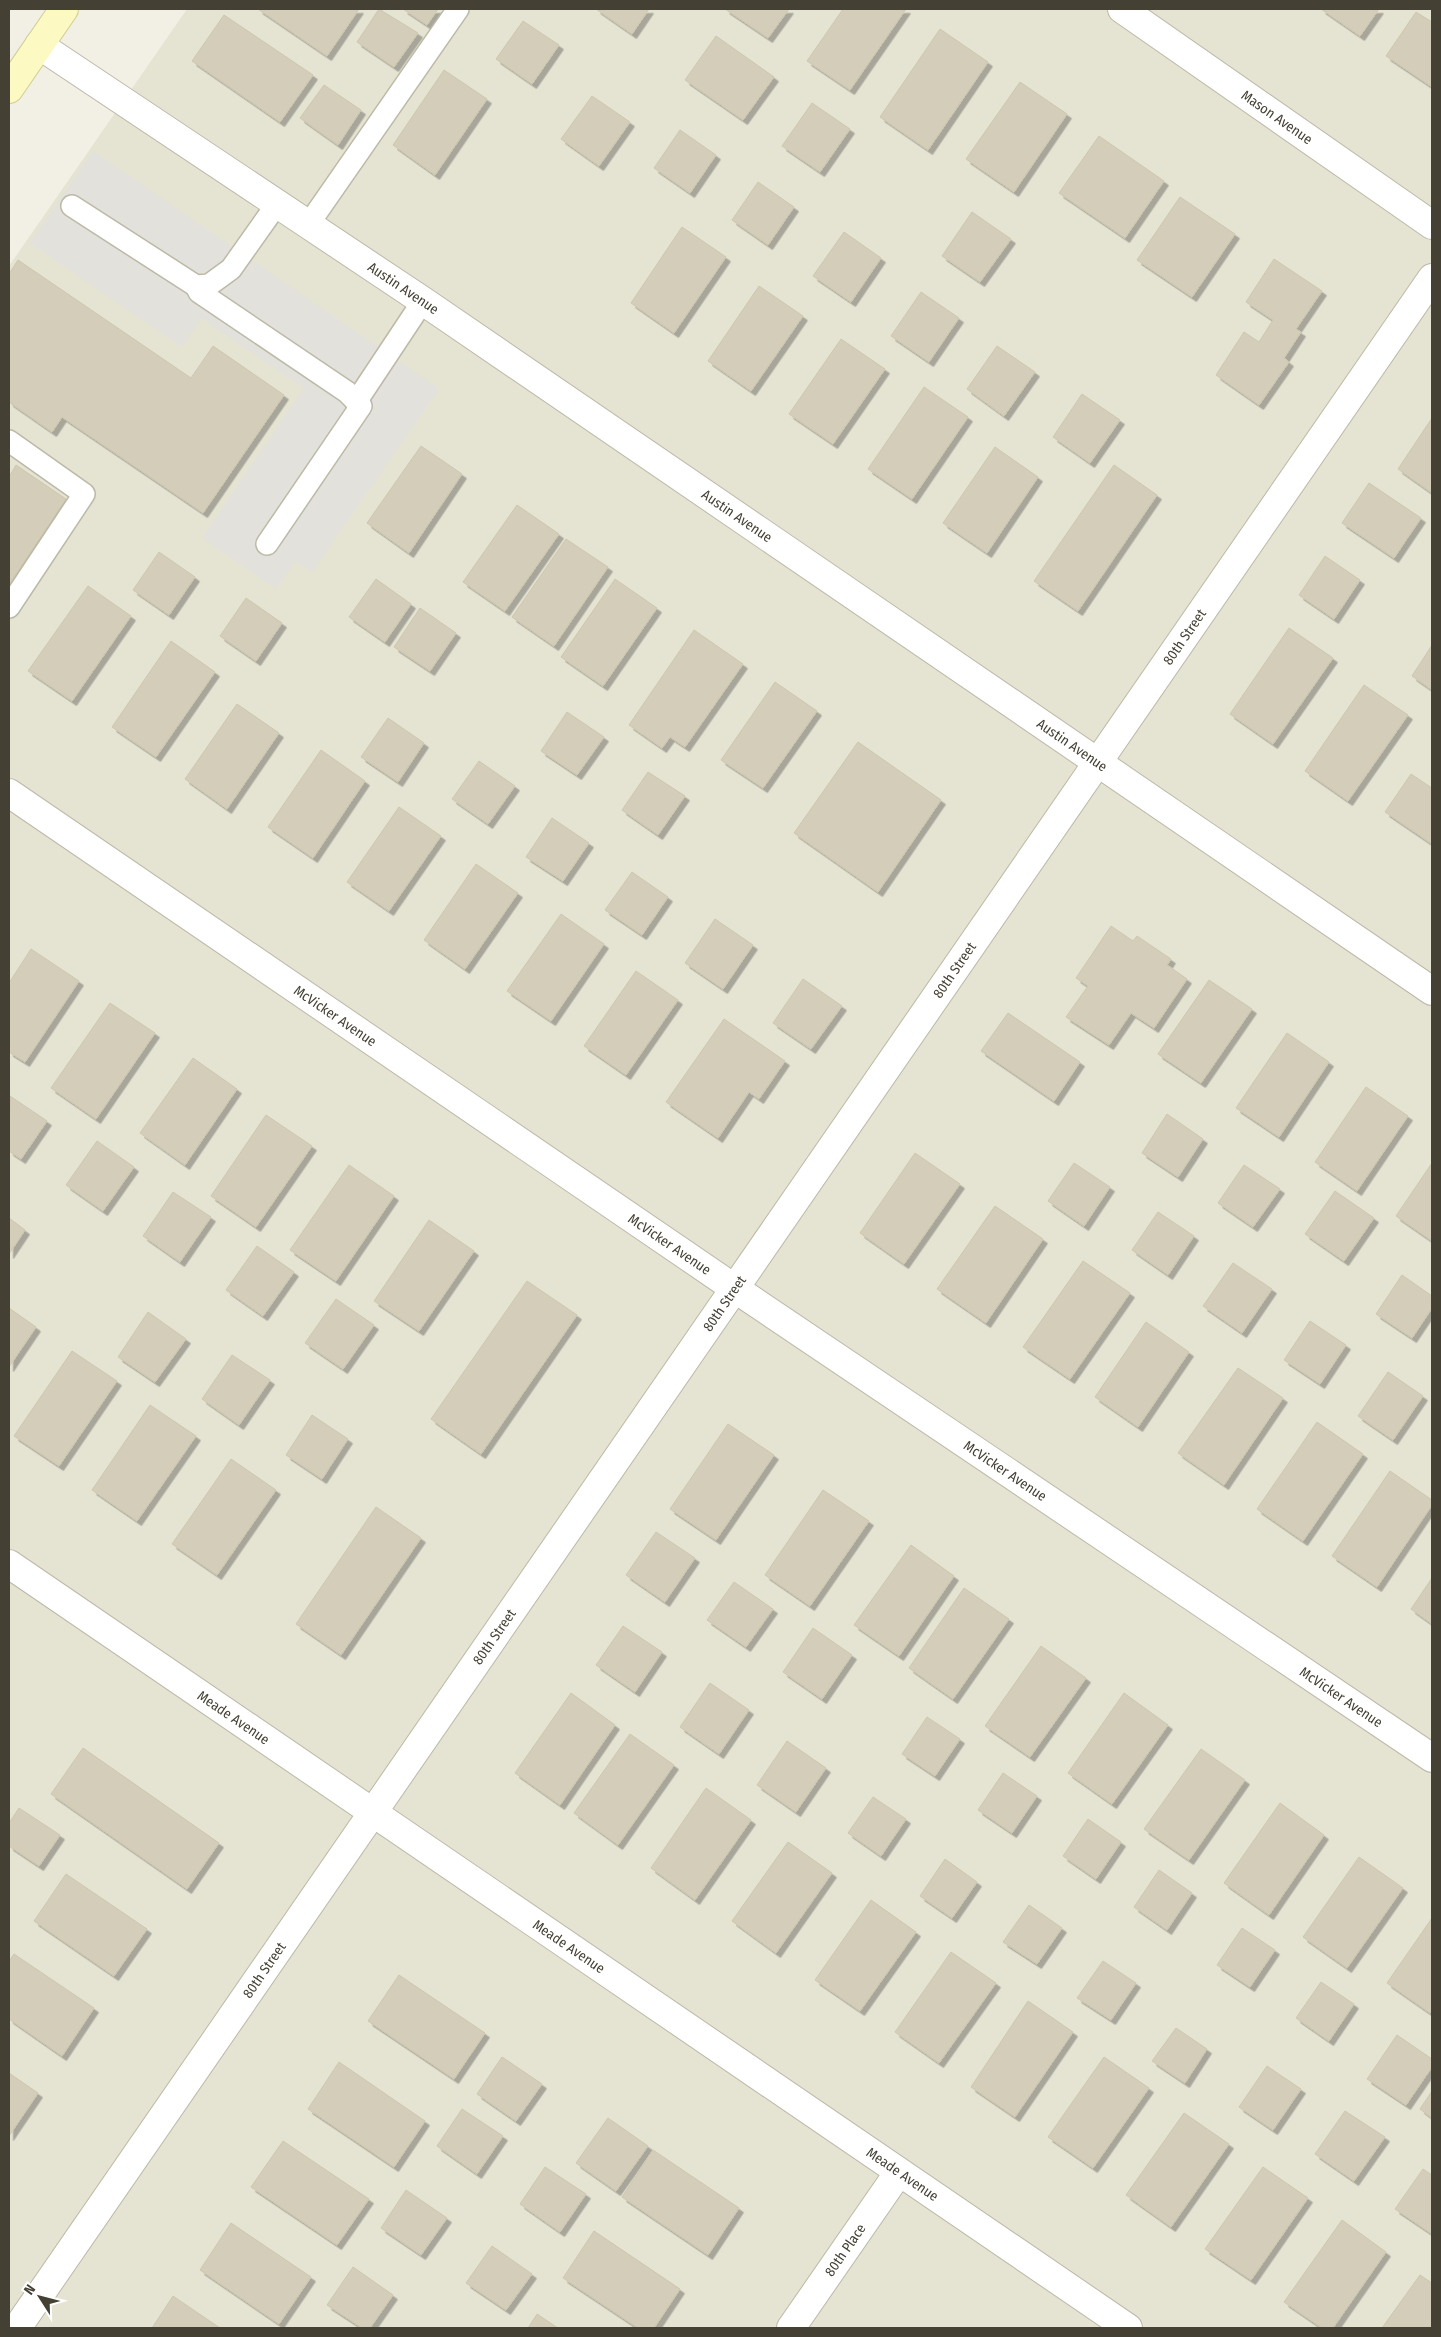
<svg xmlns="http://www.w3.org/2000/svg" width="1441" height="2337" font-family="'Fira Sans Condensed',sans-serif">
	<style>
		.residential { fill: #e5e3d2 }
		.parking { fill: #e2e1dc }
		.building { fill: #d3cdba; stroke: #cdc7ad; filter: url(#shadow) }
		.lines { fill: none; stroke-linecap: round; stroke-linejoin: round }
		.service-casing { stroke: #bdb9a7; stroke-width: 24 }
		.minor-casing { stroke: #bdb9a7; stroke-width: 30 }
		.secondary-casing { stroke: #d1cc95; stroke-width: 30 }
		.service { stroke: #fff; stroke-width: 21 }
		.minor { stroke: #fff; stroke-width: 28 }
		.secondary { stroke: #fdf9c2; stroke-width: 28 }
		.labels { text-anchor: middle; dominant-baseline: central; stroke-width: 4; stroke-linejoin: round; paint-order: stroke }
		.street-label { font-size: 14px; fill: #444034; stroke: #fff }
	</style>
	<defs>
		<filter id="shadow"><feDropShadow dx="4.5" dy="4.5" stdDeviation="0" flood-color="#0004"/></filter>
	</defs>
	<rect width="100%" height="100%" fill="#f2f0e4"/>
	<path class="residential" d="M187 9H1432V2328H9V266Z"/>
	<path class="parking" d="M93 151 439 389 312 572 296 561 276 589 202 538 304 388 201 318 182 347 30 243Z"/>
	<g class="building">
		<path d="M258 9H359L327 56Z"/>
		<path d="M379 9 418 33 394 67 357 42Z"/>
		<path d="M403 9H438L427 25Z"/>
		<path d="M596 9H649L632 34Z"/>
		<path d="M725 9H789L768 38Z"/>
		<path d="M843 9H906L850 90 807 61Z"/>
		<path d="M1321 9H1379L1360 36Z"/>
		<path d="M1416 12 1432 22V87L1386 56Z"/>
		<path d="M224 15 313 75 280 122 192 61Z"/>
		<path d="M523 21 559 45 532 84 496 59Z"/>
		<path d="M940 29 988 62 928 150 880 117Z"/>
		<path d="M716 36 774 77 743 120 685 80Z"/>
		<path d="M444 70 487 99 435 175 393 145Z"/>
		<path d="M1020 82 1067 114 1014 192 966 159Z"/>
		<path d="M324 85 361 110 338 145 300 118Z"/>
		<path d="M592 96 630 122 599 166 561 139Z"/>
		<path d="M812 103 850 129 820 172 782 146Z"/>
		<path d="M680 130 716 155 690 193 654 168Z"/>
		<path d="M1099 136 1164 181 1125 238 1059 193Z"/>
		<path d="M758 182 794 207 768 245 732 220Z"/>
		<path d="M1180 197 1235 234 1192 297 1137 260Z"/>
		<path d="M972 212 1011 239 980 282 942 256Z"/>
		<path d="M682 227 726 257 674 333 631 303Z"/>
		<path d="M844 232 881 258 851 302 813 276Z"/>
		<path d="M1274 259 1322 291 1296 329 1301 332 1284 358 1289 362 1259 405 1216 375 1244 332 1259 342 1273 320 1246 302Z"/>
		<path d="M18 260 191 378 213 346 284 395 203 513 62 417 52 432 9 402V274Z"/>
		<path d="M759 286 803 316 751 391 708 361Z"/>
		<path d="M921 292 959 318 929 362 891 336Z"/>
		<path d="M841 339 885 369 833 444 789 414Z"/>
		<path d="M997 346 1035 372 1004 416 967 389Z"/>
		<path d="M924 387 968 417 912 499 868 469Z"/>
		<path d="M1082 394 1120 420 1090 463 1053 437Z"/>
		<path d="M1432 418V493L1398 469Z"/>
		<path d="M421 446 462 474 409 553 367 523Z"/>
		<path d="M995 447 1038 477 987 553 943 523Z"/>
		<path d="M16 465 66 499 9 585V477Z"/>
		<path d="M1114 465 1157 495 1078 611 1034 581Z"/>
		<path d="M1369 483 1421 518 1394 558 1342 523Z"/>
		<path d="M517 505 559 534 505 611 463 582Z"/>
		<path d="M566 539 608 567 554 646 512 617Z"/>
		<path d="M159 552 195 577 169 615 133 590Z"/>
		<path d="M1325 556 1360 580 1334 619 1299 595Z"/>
		<path d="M376 579 411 604 385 642 349 617Z"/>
		<path d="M615 579 657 608 603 686 561 657Z"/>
		<path d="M88 586 131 616 72 701 28 671Z"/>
		<path d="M246 598 282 623 256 661 220 636Z"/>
		<path d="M420 608 456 633 430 671 394 647Z"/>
		<path d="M1289 628 1333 658 1273 744 1230 714Z"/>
		<path d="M694 630 743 664 685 747 670 737 662 748 629 725Z"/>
		<path d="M171 641 215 672 156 757 112 727Z"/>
		<path d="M1432 645V690L1412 676Z"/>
		<path d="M775 682 817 711 763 788 721 760Z"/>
		<path d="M1364 685 1408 715 1348 801 1305 771Z"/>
		<path d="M237 704 279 733 227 809 185 779Z"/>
		<path d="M567 712 604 737 577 775 541 751Z"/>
		<path d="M388 718 424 743 398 782 361 757Z"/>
		<path d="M858 742 941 800 878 892 794 833Z"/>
		<path d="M321 750 365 781 313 858 268 827Z"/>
		<path d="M479 761 515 786 488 824 452 799Z"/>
		<path d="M648 772 685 796 658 835 622 810Z"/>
		<path d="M1411 774 1432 788V844L1385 812Z"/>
		<path d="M399 807 441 836 389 911 347 882Z"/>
		<path d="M552 818 589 843 563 881 526 857Z"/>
		<path d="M476 864 518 893 465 969 424 940Z"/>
		<path d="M632 872 668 897 642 935 605 910Z"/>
		<path d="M561 914 604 944 551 1021 507 991Z"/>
		<path d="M715 919 753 945 723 989 685 963Z"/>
		<path d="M1111 926 1133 941 1137 936 1171 959 1167 965 1187 979 1154 1028 1131 1013 1109 1045 1066 1017 1088 986 1076 978Z"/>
		<path d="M31 949 79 981 25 1062 9 1052V983Z"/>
		<path d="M636 971 678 1000 626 1075 584 1046Z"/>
		<path d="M803 979 842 1006 811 1049 773 1023Z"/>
		<path d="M1209 980 1252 1009 1201 1083 1158 1054Z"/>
		<path d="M110 1003 155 1033 96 1119 51 1088Z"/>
		<path d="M1008 1013 1080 1062 1054 1101 981 1051Z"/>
		<path d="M724 1019 785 1061 759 1099 749 1092 718 1138 666 1102Z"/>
		<path d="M1287 1033 1329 1062 1279 1137 1236 1108Z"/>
		<path d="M193 1058 237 1089 185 1165 140 1133Z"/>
		<path d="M1366 1087 1408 1116 1357 1191 1315 1162Z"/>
		<path d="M10 1096 47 1121 21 1159 9 1151Z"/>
		<path d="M1167 1114 1203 1139 1178 1177 1142 1153Z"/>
		<path d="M266 1115 312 1146 256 1227 211 1196Z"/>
		<path d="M97 1141 134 1167 103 1211 66 1185Z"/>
		<path d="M915 1153 960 1184 904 1264 860 1233Z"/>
		<path d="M1074 1163 1110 1187 1084 1226 1048 1201Z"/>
		<path d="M1432 1163V1241L1396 1216Z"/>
		<path d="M349 1165 394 1196 336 1281 290 1250Z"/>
		<path d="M1244 1165 1280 1189 1253 1227 1218 1203Z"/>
		<path d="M1335 1191 1374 1218 1344 1261 1305 1234Z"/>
		<path d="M173 1192 211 1217 180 1262 143 1236Z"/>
		<path d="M995 1206 1043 1239 986 1323 937 1289Z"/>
		<path d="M1158 1212 1194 1236 1168 1275 1132 1250Z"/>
		<path d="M9 1218 25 1230 9 1254Z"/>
		<path d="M429 1220 474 1251 419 1331 374 1301Z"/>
		<path d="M257 1246 294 1272 263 1316 226 1290Z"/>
		<path d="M1083 1261 1130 1293 1070 1379 1023 1347Z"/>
		<path d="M1233 1263 1272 1289 1242 1333 1203 1306Z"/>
		<path d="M1402 1275 1432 1296V1308L1412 1338 1376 1314Z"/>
		<path d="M527 1281 577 1315 481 1454 431 1419Z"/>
		<path d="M336 1299 374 1325 343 1369 305 1343Z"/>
		<path d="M9 1308 36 1327 9 1367Z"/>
		<path d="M148 1312 186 1339 155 1382 118 1357Z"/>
		<path d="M1310 1321 1346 1345 1320 1384 1284 1360Z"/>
		<path d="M1146 1322 1189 1352 1138 1427 1095 1397Z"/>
		<path d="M72 1351 117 1381 59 1466 14 1436Z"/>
		<path d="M232 1355 270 1380 239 1425 202 1399Z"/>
		<path d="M1238 1368 1283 1398 1224 1485 1178 1453Z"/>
		<path d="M1388 1372 1423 1396 1393 1440 1358 1416Z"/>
		<path d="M150 1405 196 1436 137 1521 92 1490Z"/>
		<path d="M312 1415 348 1439 322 1479 286 1455Z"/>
		<path d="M1317 1422 1363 1454 1303 1541 1257 1509Z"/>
		<path d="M728 1424 774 1455 716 1540 670 1509Z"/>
		<path d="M231 1459 276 1490 217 1575 172 1544Z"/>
		<path d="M1390 1471 1432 1500V1505L1377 1587 1332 1556Z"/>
		<path d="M823 1490 869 1521 810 1606 765 1575Z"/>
		<path d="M376 1507 421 1538 341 1655 296 1624Z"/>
		<path d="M656 1532 695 1558 665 1602 626 1575Z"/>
		<path d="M911 1545 954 1576 899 1656 854 1625Z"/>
		<path d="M1432 1578V1624L1411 1609Z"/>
		<path d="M734 1582 773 1609 746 1647 707 1620Z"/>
		<path d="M964 1588 1009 1619 953 1699 909 1668Z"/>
		<path d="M623 1626 662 1652 635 1692 596 1665Z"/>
		<path d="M813 1628 852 1655 822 1699 783 1672Z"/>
		<path d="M1041 1646 1086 1678 1030 1757 985 1726Z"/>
		<path d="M710 1683 749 1710 719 1754 680 1727Z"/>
		<path d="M571 1693 615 1725 560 1805 515 1773Z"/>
		<path d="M1124 1693 1168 1725 1112 1804 1068 1773Z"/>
		<path d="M927 1717 960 1739 935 1776 902 1754Z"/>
		<path d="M630 1734 674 1765 618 1845 574 1813Z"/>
		<path d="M787 1741 826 1768 796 1812 757 1785Z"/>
		<path d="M83 1748 219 1843 187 1889 51 1794Z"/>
		<path d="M1201 1749 1245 1780 1189 1860 1144 1829Z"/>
		<path d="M1003 1773 1037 1796 1012 1833 978 1810Z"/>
		<path d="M706 1788 751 1820 695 1900 651 1868Z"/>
		<path d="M873 1797 906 1819 881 1856 848 1833Z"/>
		<path d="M1280 1803 1324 1835 1269 1915 1224 1883Z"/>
		<path d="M19 1808 60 1835 39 1866 9 1846V1823Z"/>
		<path d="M1088 1819 1121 1842 1096 1879 1063 1856Z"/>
		<path d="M788 1842 832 1873 776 1953 732 1921Z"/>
		<path d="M1359 1857 1403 1888 1347 1968 1303 1937Z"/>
		<path d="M945 1859 977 1882 952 1918 920 1896Z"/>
		<path d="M1159 1870 1192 1893 1167 1930 1134 1907Z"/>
		<path d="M66 1874 147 1929 114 1976 34 1921Z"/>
		<path d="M871 1900 916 1932 860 2011 815 1980Z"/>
		<path d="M1029 1905 1062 1928 1037 1964 1003 1942Z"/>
		<path d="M1432 1918V2010L1430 2013 1387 1983Z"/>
		<path d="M1242 1928 1275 1950 1250 1987 1217 1965Z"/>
		<path d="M951 1952 996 1983 939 2063 895 2032Z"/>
		<path d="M14 1954 94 2008 62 2056 9 2019V1961Z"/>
		<path d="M1103 1961 1136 1983 1111 2020 1077 1998Z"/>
		<path d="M399 1975 485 2033 454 2079 368 2021Z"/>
		<path d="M1321 1982 1354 2004 1329 2041 1296 2018Z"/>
		<path d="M1028 2001 1073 2032 1015 2117 971 2087Z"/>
		<path d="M1176 2028 1207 2049 1185 2083 1152 2061Z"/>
		<path d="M1397 2035 1432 2059V2067L1406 2105 1367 2079Z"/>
		<path d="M502 2057 542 2084 516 2121 477 2094Z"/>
		<path d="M1104 2057 1149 2088 1093 2168 1048 2137Z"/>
		<path d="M339 2062 425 2121 394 2167 308 2109Z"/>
		<path d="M1267 2066 1301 2089 1273 2130 1239 2107Z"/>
		<path d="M9 2073 38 2093 9 2136Z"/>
		<path d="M1432 2091V2118L1420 2109Z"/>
		<path d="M462 2109 503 2136 477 2174 437 2146Z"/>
		<path d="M1345 2111 1385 2137 1354 2181 1315 2154Z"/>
		<path d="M1184 2113 1229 2144 1171 2227 1126 2195Z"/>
		<path d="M608 2118 648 2146 616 2191 576 2163Z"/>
		<path d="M283 2141 369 2199 337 2245 251 2187Z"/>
		<path d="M653 2150 739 2208 708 2255 622 2197Z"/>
		<path d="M545 2167 586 2194 560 2232 520 2204Z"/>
		<path d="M1263 2167 1308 2198 1251 2280 1205 2249Z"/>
		<path d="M1423 2169 1432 2175V2234L1395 2209Z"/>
		<path d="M406 2190 447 2218 421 2255 381 2228Z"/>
		<path d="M1342 2220 1386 2252 1333 2328H1322L1284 2302Z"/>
		<path d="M231 2223 311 2277 279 2324 200 2270Z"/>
		<path d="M594 2231 680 2289 654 2328H638L563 2278Z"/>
		<path d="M492 2246 532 2274 506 2310 466 2283Z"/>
		<path d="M353 2267 393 2295 370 2328H362L327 2305Z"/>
		<path d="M1420 2275 1432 2283V2328H1382Z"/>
		<path d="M173 2296 220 2328H152Z"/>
		<path d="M537 2314 558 2328H528Z"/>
	</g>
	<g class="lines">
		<g class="service-casing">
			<g id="service">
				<path d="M72 206 196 286 209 285 231 269 277 204"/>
				<path d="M308 225 458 9"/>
				<path d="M196 286 199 292 347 392 361 406 267 544"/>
				<path d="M356 402 423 301"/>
				<path d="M9 441 84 494 9 607"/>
			</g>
		</g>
		<g class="minor-casing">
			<g id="minor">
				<path id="s1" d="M1122 9 1432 225"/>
				<path id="s2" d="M39 45 423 301 1432 991"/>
				<path id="s3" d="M9 793 734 1288 1432 1758"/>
				<path id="s4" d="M9 1564 1128 2328"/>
				<path id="s5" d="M17 2328 1432 278"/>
				<path id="s6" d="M791 2328 899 2172"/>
			</g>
		</g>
		<g class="secondary-casing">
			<path id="secondary" d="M9 89 64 9"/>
		</g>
		<use href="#service" class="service"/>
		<use href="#minor" class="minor"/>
		<use href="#secondary" class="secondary"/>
	</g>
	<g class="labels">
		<g class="street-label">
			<text stroke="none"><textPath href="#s1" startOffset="189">Mason Avenue</textPath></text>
			<text stroke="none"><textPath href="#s2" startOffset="438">Austin Avenue</textPath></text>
			<text stroke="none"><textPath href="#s2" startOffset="842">Austin Avenue</textPath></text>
			<text stroke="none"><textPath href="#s5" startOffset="2055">80th Street</textPath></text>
			<text stroke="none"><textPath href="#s2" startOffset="1248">Austin Avenue</textPath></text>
			<text stroke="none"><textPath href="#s5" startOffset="1650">80th Street</textPath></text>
			<text stroke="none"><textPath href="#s3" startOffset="395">McVicker Avenue</textPath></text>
			<text stroke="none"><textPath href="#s3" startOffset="800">McVicker Avenue</textPath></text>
			<text stroke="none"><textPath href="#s5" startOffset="1245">80th Street</textPath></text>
			<text stroke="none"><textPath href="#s3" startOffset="1205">McVicker Avenue</textPath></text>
			<text stroke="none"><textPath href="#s5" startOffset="840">80th Street</textPath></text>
			<text stroke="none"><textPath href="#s3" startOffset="1610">McVicker Avenue</textPath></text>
			<text stroke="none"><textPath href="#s4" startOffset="272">Meade Avenue</textPath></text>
			<text stroke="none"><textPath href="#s4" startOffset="678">Meade Avenue</textPath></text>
			<text stroke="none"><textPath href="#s5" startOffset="435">80th Street</textPath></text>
			<text stroke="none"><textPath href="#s4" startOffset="1082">Meade Avenue</textPath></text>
			<text stroke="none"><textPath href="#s6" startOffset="95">80th Place</textPath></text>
		</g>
	</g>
	<rect width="1441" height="2337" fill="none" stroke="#444034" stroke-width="20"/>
	<g transform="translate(40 2297) rotate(306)" stroke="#ffffff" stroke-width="4" paint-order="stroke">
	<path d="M0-4L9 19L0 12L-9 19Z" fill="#444034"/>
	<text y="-8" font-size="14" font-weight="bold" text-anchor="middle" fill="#444034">N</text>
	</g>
</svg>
